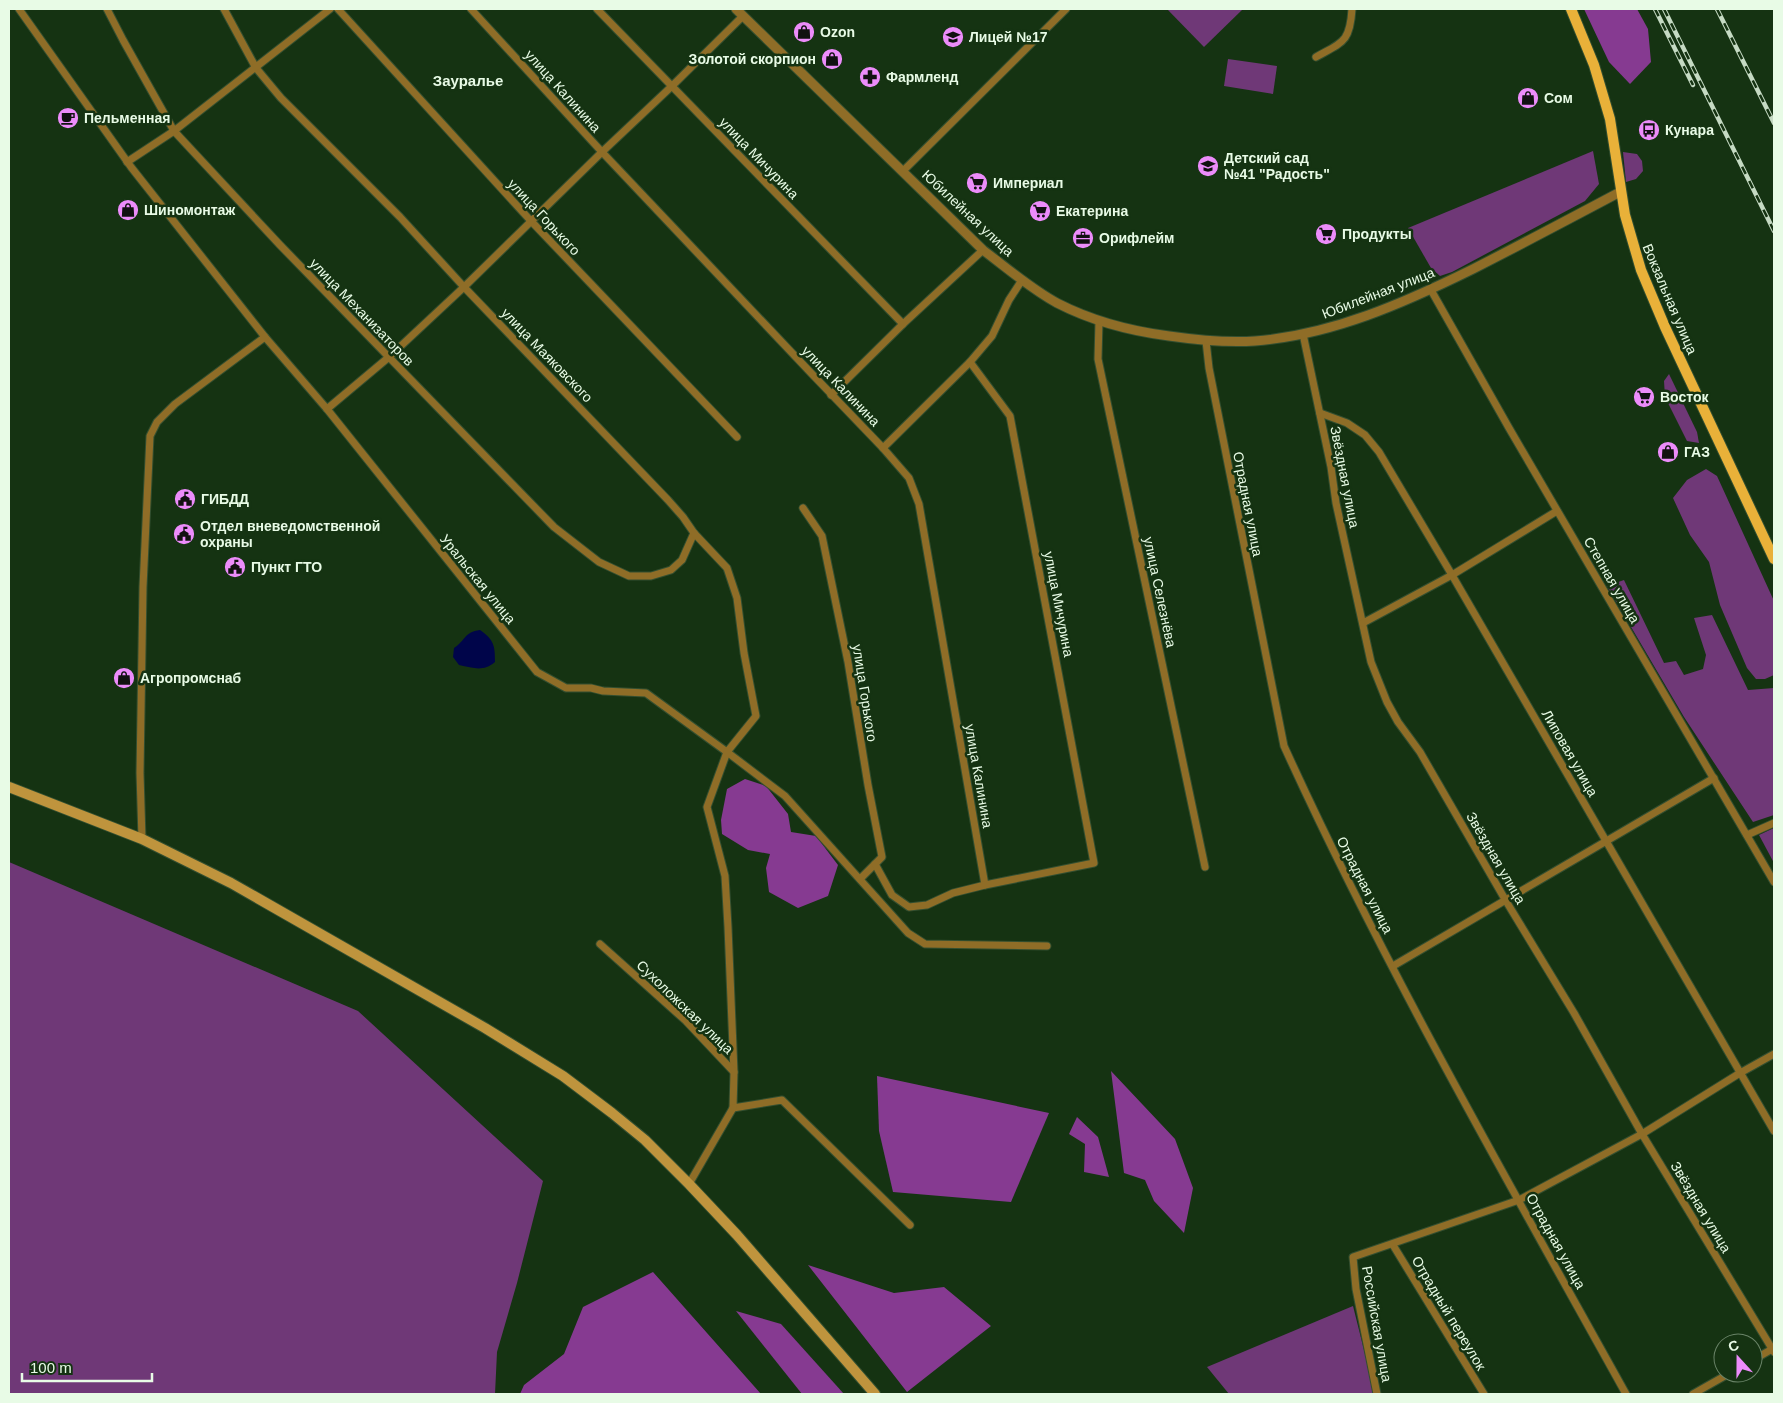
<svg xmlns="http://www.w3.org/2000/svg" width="1783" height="1403" font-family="Helvetica,sans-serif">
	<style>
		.green { fill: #6f3877 }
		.forest { fill: #863a91 }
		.water { fill: #00054a }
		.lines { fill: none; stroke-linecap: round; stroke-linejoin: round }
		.minor-casing { stroke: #334f30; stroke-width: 9 }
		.tertiary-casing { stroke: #334f30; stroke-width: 11 }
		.secondary-casing { stroke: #334f30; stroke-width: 12 }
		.primary-casing { stroke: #334f30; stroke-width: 12 }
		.minor { stroke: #8f6d27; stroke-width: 7 }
		.tertiary { stroke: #8f6d27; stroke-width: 9 }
		.secondary { stroke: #bf943d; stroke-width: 10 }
		.primary { stroke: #e9b139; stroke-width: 10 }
		.rail-casing { stroke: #c5dac3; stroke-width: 4.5 }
		.rail { stroke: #153312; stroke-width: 2.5; stroke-dasharray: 8; stroke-linecap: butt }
		.labels { text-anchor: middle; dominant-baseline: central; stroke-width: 5; stroke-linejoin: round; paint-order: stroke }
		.poi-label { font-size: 14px; font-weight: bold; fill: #e8fbe6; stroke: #153312; text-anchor: start }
		.street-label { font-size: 14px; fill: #e8fbe6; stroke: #153312 }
		.neighbourhood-label { font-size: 15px; font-weight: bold; fill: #e8fbe6; stroke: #153312 }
	</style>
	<rect width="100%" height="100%" fill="#153312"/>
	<g class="green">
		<path d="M1167 9H1243L1204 47Z"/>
		<path d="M1228 59 1277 66 1273 94 1224 86Z"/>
		<path d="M1593 151 1599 184 1585 201 1452 272 1440 276 1431 268 1408 228Z"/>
		<path d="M1623 152 1637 154 1642 161 1643 171 1636 179 1626 182Z"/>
		<path d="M1669 374 1697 432 1699 443 1687 441 1665 397 1664 381Z"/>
		<path d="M1706 469 1717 476 1774 601V675L1765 679H1756L1747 668 1720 605 1709 562 1690 535 1673 498 1687 480Z"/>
		<path d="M1624 580 1664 663 1676 661 1684 675 1703 669 1706 655 1694 618 1712 615 1748 690 1774 688V815L1753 822 1684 717 1607 586Z"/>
		<path d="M1774 828V863L1759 835Z"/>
		<path d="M9 862 358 1011 543 1181 517 1283 497 1352 495 1394H9Z"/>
		<path d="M1353 1306 1375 1394H1229L1207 1367Z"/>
	</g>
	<g class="forest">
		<path d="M1584 9H1637L1648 29 1651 62 1630 84 1609 62Z"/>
		<path d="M745 779 766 786 788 814 791 832 816 836 838 865 828 896 798 908 769 892 766 868 770 854 748 850 722 834 721 820 727 789Z"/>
		<path d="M1111 1071 1175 1139 1193 1188 1184 1233 1154 1201 1145 1180 1124 1173Z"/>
		<path d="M877 1076 1049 1113 1011 1202 893 1192 879 1131Z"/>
		<path d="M1077 1117 1098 1137 1109 1177 1084 1172 1085 1144 1069 1134Z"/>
		<path d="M808 1265 894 1293 944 1287 991 1326 907 1392Z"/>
		<path d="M653 1272 761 1394H520L524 1385 564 1354 583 1307Z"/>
		<path d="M736 1311 781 1324 844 1394H802Z"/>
	</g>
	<path class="water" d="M480 630C494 640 495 645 495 662 483 672 474 668 459 665L453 657 454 648C466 640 464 632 480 630Z"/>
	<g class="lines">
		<g class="minor-casing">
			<g id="minor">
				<path d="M19 9 131 167 265 337 327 409 537 672 566 688H591L603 691 646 693 727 752 785 796 908 933 925 944 1047 946"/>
				<path d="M107 9 123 40 174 131 280 245 554 527 599 562 629 576H651L671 570 682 560 694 533"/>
				<path d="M224 9 256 68 281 98 400 217 464 287 668 500 683 517 694 533 727 568 737 598 744 653 756 716 727 752 707 807 725 876 728 927 734 1072"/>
				<path d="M338 9 531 221 737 437"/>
				<path d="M471 9 602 152 812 374 883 448 909 478 919 504 985 885"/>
				<path d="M597 9 903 324"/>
				<path d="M1316 57C1343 42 1350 42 1352 9"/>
				<path d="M127 162 174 131 330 9"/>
				<path d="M903 171 1066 9"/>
				<path d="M1431 290 1509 428 1774 882"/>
				<path d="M1099 321 1098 359 1205 867"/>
				<path d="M1303 334 1331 467 1336 503 1371 662 1387 702 1398 722 1420 752 1506 901 1574 1013 1642 1134 1774 1352"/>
				<path d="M1206 341 1209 368 1284 746C1385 968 1508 1181 1626 1394"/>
				<path d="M831 395 903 324 983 250"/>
				<path d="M327 409 389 357 464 287 602 152 672 86 743 16"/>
				<path d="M1320 413 1347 423 1365 435 1379 452 1452 575 1774 1131"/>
				<path d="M883 448 970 362 992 336 1009 300 1022 280"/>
				<path d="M803 508 822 536 848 662 868 785 882 857 860 879"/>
				<path d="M1363 623 1452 575 1557 511"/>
				<path d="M1747 835 1774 823"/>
				<path d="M142 839 140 773 143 587 150 436 157 422 175 404 265 337"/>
				<path d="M875 864 892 895 909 907 927 905 953 893 985 885 1094 863 1010 416 970 362"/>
				<path d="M600 944 686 1021 734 1072 733 1108 782 1100 910 1225"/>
				<path d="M1393 966 1714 778"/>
				<path d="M689 1184 733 1108"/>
				<path d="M1393 1245 1484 1394"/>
				<path d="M1753 1360 1774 1348"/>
				<path d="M1377 1394 1356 1289 1353 1257 1519 1200 1642 1134 1740 1073 1774 1054"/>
				<path d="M1693 1394 1730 1373"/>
			</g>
		</g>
		<g class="tertiary-casing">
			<path id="tertiary" d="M736 9 983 250C1007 268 1031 289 1057 303 1092 321 1130 331 1169 336 1197 340 1226 343 1255 341 1332 335 1404 303 1473 269 1522 244 1571 218 1620 192"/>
		</g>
		<g class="secondary-casing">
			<path id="secondary" d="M9 787 142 839 231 883 485 1028 563 1076 612 1113 645 1140 689 1184 737 1235 875 1394"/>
		</g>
		<g class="primary-casing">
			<path id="primary" d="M1571 9 1594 65 1610 119 1625 215 1641 270 1665 327 1774 559"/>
		</g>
		<use href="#minor" class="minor"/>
		<use href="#tertiary" class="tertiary"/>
		<use href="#secondary" class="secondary"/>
		<use href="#primary" class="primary"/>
		<g class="rail-casing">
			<g id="rail">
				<path d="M1655 9 1693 85"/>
				<path d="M1664 9 1774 231"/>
				<path d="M1717 9 1774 123"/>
			</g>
		</g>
		<use href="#rail" class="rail"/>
	</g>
	<defs>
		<g id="shop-disc" transform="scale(1.125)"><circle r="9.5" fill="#ec8cfa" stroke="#153312"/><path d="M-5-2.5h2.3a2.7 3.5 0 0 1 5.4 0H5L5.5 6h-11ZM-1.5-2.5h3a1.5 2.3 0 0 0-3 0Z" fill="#111"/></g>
		<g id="school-disc" transform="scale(1.125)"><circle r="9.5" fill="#ec8cfa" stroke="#153312"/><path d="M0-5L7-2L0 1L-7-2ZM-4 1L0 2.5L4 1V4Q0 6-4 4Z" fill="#111"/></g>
		<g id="pharmacy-disc" transform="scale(1.125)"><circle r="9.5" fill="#ec8cfa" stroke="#153312"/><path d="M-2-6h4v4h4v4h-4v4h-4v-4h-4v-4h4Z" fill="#111"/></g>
		<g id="cafe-disc" transform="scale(1.125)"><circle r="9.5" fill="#ec8cfa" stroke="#153312"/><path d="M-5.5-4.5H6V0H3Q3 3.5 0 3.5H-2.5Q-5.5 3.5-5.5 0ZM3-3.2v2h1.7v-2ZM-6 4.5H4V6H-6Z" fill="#111"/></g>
		<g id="bus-disc" transform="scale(1.125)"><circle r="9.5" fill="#ec8cfa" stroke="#153312"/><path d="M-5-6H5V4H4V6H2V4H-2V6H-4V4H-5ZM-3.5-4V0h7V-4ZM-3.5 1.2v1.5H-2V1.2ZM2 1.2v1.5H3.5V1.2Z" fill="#111"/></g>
		<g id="supermarket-disc" transform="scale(1.125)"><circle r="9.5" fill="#ec8cfa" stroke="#153312"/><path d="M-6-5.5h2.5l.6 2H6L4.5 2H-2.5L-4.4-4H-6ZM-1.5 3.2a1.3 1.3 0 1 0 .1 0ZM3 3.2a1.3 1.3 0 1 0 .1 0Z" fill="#111"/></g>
		<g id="office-disc" transform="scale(1.125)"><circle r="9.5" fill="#ec8cfa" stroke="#153312"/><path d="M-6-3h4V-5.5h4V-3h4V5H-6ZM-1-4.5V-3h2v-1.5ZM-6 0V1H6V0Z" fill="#111"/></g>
		<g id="civic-disc" transform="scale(1.125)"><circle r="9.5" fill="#ec8cfa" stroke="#153312"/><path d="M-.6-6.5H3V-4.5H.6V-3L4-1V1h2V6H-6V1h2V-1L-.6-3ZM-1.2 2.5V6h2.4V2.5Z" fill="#111"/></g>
	</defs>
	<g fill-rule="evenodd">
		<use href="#shop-disc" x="804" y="32"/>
		<use href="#school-disc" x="953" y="37"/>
		<use href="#shop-disc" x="832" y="59"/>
		<use href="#pharmacy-disc" x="870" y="77"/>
		<use href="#shop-disc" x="1528" y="98"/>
		<use href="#cafe-disc" x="68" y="118"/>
		<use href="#bus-disc" x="1649" y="130"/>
		<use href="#school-disc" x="1208" y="166"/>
		<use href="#supermarket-disc" x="977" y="183"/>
		<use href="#shop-disc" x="128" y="210"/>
		<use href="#supermarket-disc" x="1040" y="211"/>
		<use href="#supermarket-disc" x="1326" y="234"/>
		<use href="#office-disc" x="1083" y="238"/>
		<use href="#supermarket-disc" x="1644" y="397"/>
		<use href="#shop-disc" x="1668" y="452"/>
		<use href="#civic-disc" x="185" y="499"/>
		<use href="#civic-disc" x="184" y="534"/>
		<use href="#civic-disc" x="235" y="567"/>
		<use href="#shop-disc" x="124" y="678"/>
	</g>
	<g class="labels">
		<g class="poi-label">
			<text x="820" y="32">Ozon</text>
			<text x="969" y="37">Лицей №17</text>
			<text x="816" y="59" text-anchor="end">Золотой скорпион</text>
			<text x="886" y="77">Фармленд</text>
			<text x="1544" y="98">Сом</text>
			<text x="84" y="118">Пельменная</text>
			<text x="1665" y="130">Кунара</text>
			<text x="1224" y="158">Детский сад<tspan x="1224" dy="16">№41 "Радость"</tspan></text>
			<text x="993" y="183">Империал</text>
			<text x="144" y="210">Шиномонтаж</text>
			<text x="1056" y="211">Екатерина</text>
			<text x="1342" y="234">Продукты</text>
			<text x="1099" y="238">Орифлейм</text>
			<text x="1660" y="397">Восток</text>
			<text x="1684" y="452">ГАЗ</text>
			<text x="201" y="499">ГИБДД</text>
			<text x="200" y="526">Отдел вневедомственной<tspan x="200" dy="16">охраны</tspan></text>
			<text x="251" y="567">Пункт ГТО</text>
			<text x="140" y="678">Агропромснаб</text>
		</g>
		<g class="street-label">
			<text transform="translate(563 91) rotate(48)">улица Калинина</text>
			<text transform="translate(759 158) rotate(46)">улица Мичурина</text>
			<text transform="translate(968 213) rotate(43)">Юбилейная улица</text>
			<text transform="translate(544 217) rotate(47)">улица Горького</text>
			<text transform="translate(1378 293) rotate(-21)">Юбилейная улица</text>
			<text transform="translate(1670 299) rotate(67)">Вокзальная улица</text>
			<text transform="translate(362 312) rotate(46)">улица Механизаторов</text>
			<text transform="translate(547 355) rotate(46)">улица Маяковского</text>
			<text transform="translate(841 386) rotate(46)">улица Калинина</text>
			<text transform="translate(1345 477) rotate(79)">Звёздная улица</text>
			<text transform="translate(1248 504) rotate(79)">Отрадная улица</text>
			<text transform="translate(478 579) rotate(51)">Уральская улица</text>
			<text transform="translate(1612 580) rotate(60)">Степная улица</text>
			<text transform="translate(1160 592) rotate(78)">улица Селезнёва</text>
			<text transform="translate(1059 604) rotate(79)">улица Мичурина</text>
			<text transform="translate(865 693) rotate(81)">улица Горького</text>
			<text transform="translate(1570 753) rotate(60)">Липовая улица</text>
			<text transform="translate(979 776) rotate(80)">улица Калинина</text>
			<text transform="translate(1496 858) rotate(60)">Звёздная улица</text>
			<text transform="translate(1365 885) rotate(63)">Отрадная улица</text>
			<text transform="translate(685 1007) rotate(44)">Сухоложская улица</text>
			<text transform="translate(1701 1207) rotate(59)">Звёздная улица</text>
			<text transform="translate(1556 1241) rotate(61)">Отрадная улица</text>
			<text transform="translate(1449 1313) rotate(59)">Отрадный переулок</text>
			<text transform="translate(1377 1324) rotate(80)">Российская улица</text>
		</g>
		<g class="neighbourhood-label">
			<text x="468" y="80">Зауралье</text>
		</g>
	</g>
	<rect width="1783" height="1403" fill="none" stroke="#e8fbe6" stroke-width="20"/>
	<g transform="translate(1738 1358) rotate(339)"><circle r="24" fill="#153312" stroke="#698367"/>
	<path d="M0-4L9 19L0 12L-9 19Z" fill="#ec8cfa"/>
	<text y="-8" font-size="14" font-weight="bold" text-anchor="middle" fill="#e8fbe6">С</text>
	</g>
	<path d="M22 1373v8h130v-8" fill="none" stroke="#e8fbe6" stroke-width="2.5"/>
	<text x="30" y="1373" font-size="15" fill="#e8fbe6" stroke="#153312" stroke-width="4" paint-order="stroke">100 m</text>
</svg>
